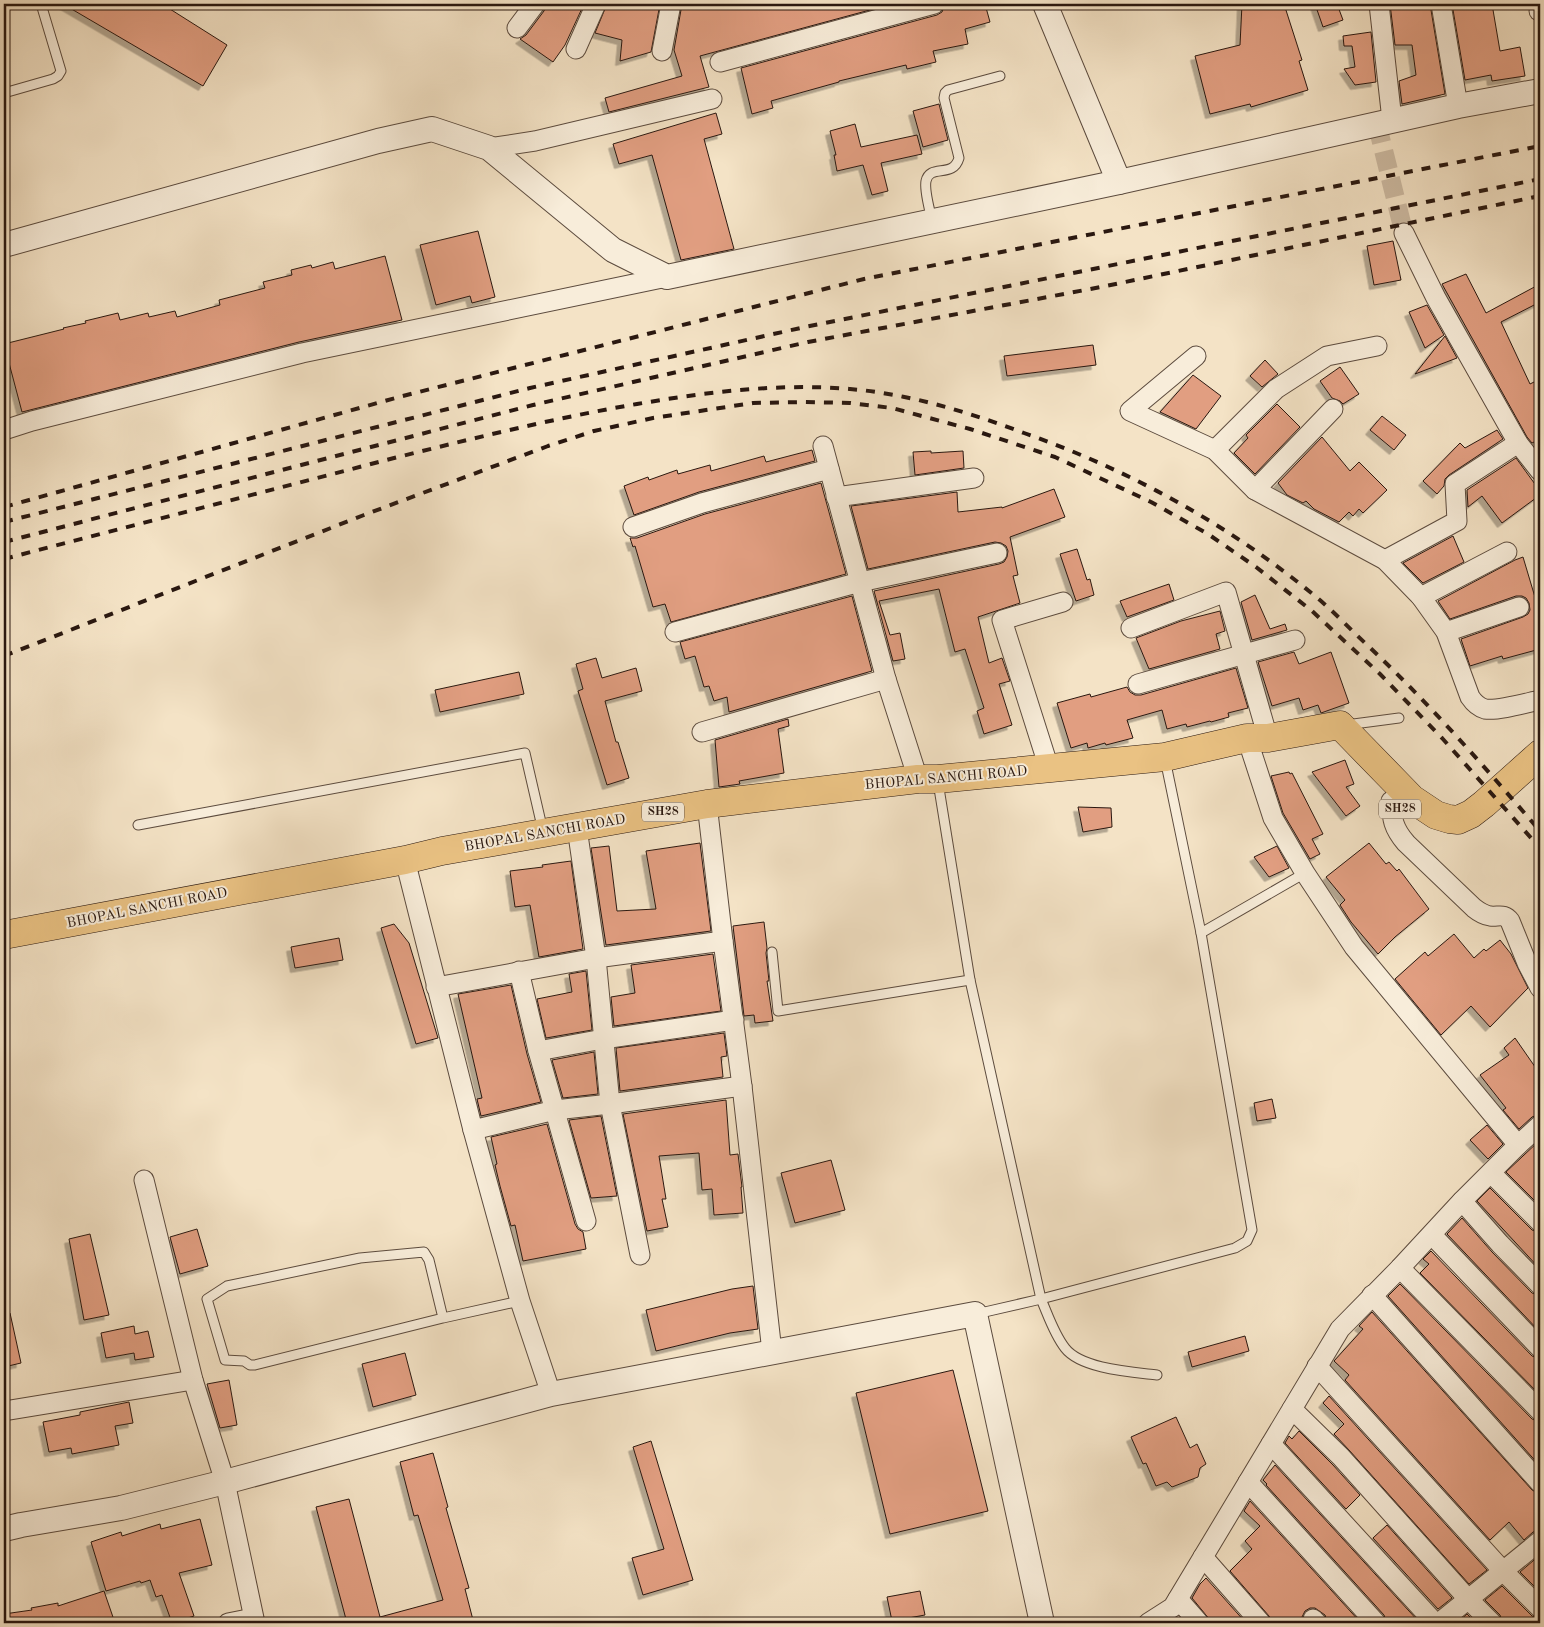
<svg xmlns="http://www.w3.org/2000/svg" width="1544" height="1627" font-family="'Old Standard TT',serif">
	<style>
		.building { fill: #e19e81; stroke: #2a1810; filter: url(#shadow) }
		.lines { fill: none; stroke-linecap: round; stroke-linejoin: round }
		.minor-tunnel { stroke: #ccbaa2; stroke-width: 19; stroke-dasharray: 19 9; stroke-linecap: butt }
		.service-casing { stroke: #5c4b3e; stroke-width: 11 }
		.minor-casing { stroke: #5c4b3e; stroke-width: 21 }
		.tertiary-casing { stroke: #5c4b3e; stroke-width: 26 }
		.primary-casing { stroke: #2a1810; stroke-width: 29 }
		.service { stroke: #f8edda; stroke-width: 9 }
		.minor { stroke: #f8edda; stroke-width: 19 }
		.tertiary { stroke: #f8edda; stroke-width: 24 }
		.primary { stroke: #eac283; stroke-width: 28 }
		.rail { stroke: #2a1810; stroke-width: 4; stroke-dasharray: 9 9; stroke-linecap: butt }
		.labels { text-anchor: middle; dominant-baseline: central; stroke-width: 4; stroke-linejoin: round; paint-order: stroke }
		.shield { fill: #f8edda; stroke: #68584d; stroke-width: 1 }
		.shield-label { font-size: 12px; font-weight: bold; fill: #2a1810 }
		.street-label { font-size: 14px; fill: #2a1810; stroke: #f8edda }
	</style>
	<defs>
		<filter id="shadow"><feDropShadow dx="-4.5" dy="4.5" stdDeviation="0" flood-color="#0004"/></filter>
	</defs>
	<rect width="100%" height="100%" fill="#f4e3c6"/>
	<filter id="stains"><feTurbulence type="fractalNoise" baseFrequency=".004" numOctaves="4"/><feColorMatrix values="0 0 0 0 .2 0 0 0 0 .09 0 0 0 0 .02 0 0 0 .5 -.17"/></filter>
	<radialGradient id="worn" r=".72"><stop offset=".6" stop-color="#630" stop-opacity="0"/><stop offset="1" stop-color="#630" stop-opacity=".3"/></radialGradient>
	<g class="building">
		<path d="M63 4H162L227 45 203 86Z"/>
		<path d="M546 4H584L565 45 553 62 520 39 526 35 544 11Z"/>
		<path d="M607 4H660L651 52 620 61 622 40 595 33Z"/>
		<path d="M682 4H892L700 56 709 87 609 112 605 98 682 76 674 50Z"/>
		<path d="M945 4H985L990 22 965 29 968 44 933 51 936 62 907 69 906 65 839 81V82L771 101 773 108 752 114 741 68 937 15 942 12Z"/>
		<path d="M1242 4H1284L1302 60 1299 61 1308 90 1251 107 1250 104 1210 114 1195 56 1240 45Z"/>
		<path d="M1315 4H1337L1343 20 1323 27Z"/>
		<path d="M1390 4H1430L1445 94 1402 104 1399 81 1416 75 1412 45H1395Z"/>
		<path d="M1452 4H1492L1500 51 1520 47 1525 76 1492 81 1491 75 1465 80Z"/>
		<path d="M1371 32 1376 82 1355 85 1344 69 1355 67 1352 46H1344L1343 36Z"/>
		<path d="M939 104 948 140 923 147 913 111Z"/>
		<path d="M716 113 722 134 704 139 734 249 681 260 652 155 619 164 613 144Z"/>
		<path d="M855 124 861 147 917 135 922 154 881 163 888 191 872 195 863 165 837 171 834 155H836L830 131Z"/>
		<path d="M478 231 495 297 472 303 470 296 436 305 420 245Z"/>
		<path d="M1393 241 1401 280 1374 285 1367 246Z"/>
		<path d="M385 256 402 320 299 342 22 412 4 344 64 329 63 328 86 323 85 321 118 313 120 320 148 313 149 317 175 311 177 317 220 305 219 300 265 288 263 282 292 275 291 270 311 265 312 268 333 262 335 269Z"/>
		<path d="M1466 274 1486 313 1540 284V302L1501 322 1530 384 1540 379V439L1532 443 1527 437 1442 284Z"/>
		<path d="M1427 305 1444 335 1425 348 1409 312Z"/>
		<path d="M1445 336 1457 358 1415 374Z"/>
		<path d="M1093 345 1096 365 1007 376 1004 356Z"/>
		<path d="M1265 360 1278 374 1262 387 1250 376Z"/>
		<path d="M1340 367 1359 394 1343 404 1340 401 1332 398 1320 381Z"/>
		<path d="M1193 375 1221 396 1196 429 1160 412Z"/>
		<path d="M1277 404 1300 427 1255 474 1234 453 1248 438 1246 435Z"/>
		<path d="M1382 416 1406 435 1394 450 1370 430Z"/>
		<path d="M1497 430 1503 439 1449 475 1445 479 1444 486 1437 494 1423 481 1460 443 1465 448Z"/>
		<path d="M1322 437 1350 471 1359 462 1387 490 1363 513 1359 509 1353 516 1349 512 1339 522 1314 509 1306 501 1303 503 1287 495 1278 483Z"/>
		<path d="M812 450 815 461 699 492 634 515 624 486 648 477 649 480 677 470 678 474 710 465 711 471 764 456 766 462Z"/>
		<path d="M931 451V453L963 451 964 468 915 475 913 452Z"/>
		<path d="M1516 458 1540 491V495L1502 523 1482 496 1468 507 1467 490Z"/>
		<path d="M821 483 846 574 671 622 665 604 653 607 635 546 633 547 630 538H637L705 514Z"/>
		<path d="M1054 489 1065 517 1010 537 1018 575 1013 576 1020 603 978 617 989 663 1002 658 1010 681 999 684 1012 725 984 734 977 711 984 708 965 649 955 652 939 589 879 601 890 635 900 633 905 659 893 661 874 591 999 564 1004 562 1007 557 1008 551 1006 546 1001 543 995 542 868 569 851 506 957 492 958 512 1002 507V508Z"/>
		<path d="M1453 536 1464 562 1423 583 1403 563Z"/>
		<path d="M1077 549 1087 580 1090 579 1094 595 1076 601 1060 554Z"/>
		<path d="M1523 557 1540 614V649L1503 659 1502 656 1470 666 1461 639 1523 617 1528 614 1530 610 1529 603 1526 598 1522 596H1516L1450 619 1438 601 1515 560Z"/>
		<path d="M1169 584 1174 600 1127 617 1120 601Z"/>
		<path d="M1255 595 1270 629 1285 624 1287 630 1252 640 1241 602Z"/>
		<path d="M852 596 872 671 729 712 727 697 714 701 709 686 704 687 695 656 685 659 680 642Z"/>
		<path d="M1220 611 1225 631 1216 634 1220 649 1149 669 1136 638 1181 621Z"/>
		<path d="M1294 652 1299 664 1331 652 1349 703 1321 713 1318 705 1303 710 1299 698 1272 706 1258 662Z"/>
		<path d="M596 658 602 678 636 668 642 691 605 701 616 742H618L629 778 607 785 578 691 583 689 576 664Z"/>
		<path d="M1236 668 1248 708 1228 713 1229 717 1211 722 1210 721 1187 727 1186 724 1167 729 1162 710 1127 720 1133 738 1106 745 1105 743 1088 748 1087 743 1071 748 1057 703 1090 694 1091 697 1127 687 1130 692 1135 695H1141Z"/>
		<path d="M519 672 524 694 440 712 435 690Z"/>
		<path d="M788 719 789 726 778 729 784 773 739 781 740 784 719 787 715 740Z"/>
		<path d="M1345 760 1354 784 1346 787 1360 806 1346 816 1312 772Z"/>
		<path d="M1289 772 1290 774 1292 773 1323 834 1312 839 1320 854 1310 859 1283 813 1271 776Z"/>
		<path d="M1078 807 1111 808 1112 827 1083 832Z"/>
		<path d="M700 843 711 931 606 945 591 848 609 846 617 911 656 909 646 851Z"/>
		<path d="M1369 843 1386 864 1389 862 1397 871 1399 869 1429 909 1395 937 1378 954 1351 922 1340 905 1345 900 1326 877Z"/>
		<path d="M1277 846 1289 868 1269 877 1254 857Z"/>
		<path d="M571 861 583 949 539 957 530 905 515 907 510 871 543 867 542 865Z"/>
		<path d="M764 922 767 948 766 953 769 981H767L773 1021 755 1023 754 1015 744 1016 733 926Z"/>
		<path d="M394 924 409 943 438 1038 416 1044 381 928Z"/>
		<path d="M1454 934 1474 958 1484 949 1486 951 1500 940 1511 954 1528 988 1490 1027 1471 1006 1441 1035 1395 979 1425 952 1428 956Z"/>
		<path d="M339 938 343 960 295 968 291 947Z"/>
		<path d="M713 954 721 1011 614 1026 611 997 635 993 631 965Z"/>
		<path d="M586 971 592 1030 546 1038 537 999 572 992 569 974Z"/>
		<path d="M511 985 527 1054 541 1102 481 1116 477 1099 482 1098 458 994Z"/>
		<path d="M724 1033 727 1056 721 1057 723 1077 620 1091 616 1048Z"/>
		<path d="M1515 1038 1540 1074V1114L1532 1117 1519 1129 1503 1110 1506 1108 1480 1075 1509 1055 1504 1048Z"/>
		<path d="M594 1052 598 1094 563 1098 552 1060Z"/>
		<path d="M1272 1099 1276 1118 1257 1121 1254 1103Z"/>
		<path d="M726 1100 730 1155 738 1154 742 1187H741L743 1213 714 1215 712 1189 702 1190 699 1153 659 1156 666 1199H662L668 1227 647 1231 623 1114Z"/>
		<path d="M601 1116 617 1196 591 1198 569 1120Z"/>
		<path d="M547 1124 575 1224 578 1229 583 1232 586 1249 523 1261 515 1225 511 1226 500 1186 495 1165 497 1164 491 1137Z"/>
		<path d="M1487 1125 1503 1144 1488 1159 1470 1140Z"/>
		<path d="M1540 1140V1206L1506 1172Z"/>
		<path d="M831 1160 845 1210 795 1223 781 1173Z"/>
		<path d="M1490 1188 1532 1230 1540 1233V1269L1477 1201Z"/>
		<path d="M1462 1218 1492 1252 1532 1293 1540 1296V1332L1447 1234Z"/>
		<path d="M197 1229 208 1266 180 1274 170 1237Z"/>
		<path d="M90 1234 109 1315 84 1320 69 1239Z"/>
		<path d="M1431 1251 1532 1356 1540 1359V1395L1420 1273 1429 1264 1423 1259Z"/>
		<path d="M1400 1284 1532 1419 1540 1422V1466L1388 1296Z"/>
		<path d="M753 1286 758 1329 730 1333 656 1351 646 1310 732 1289Z"/>
		<path d="M1372 1312 1532 1490 1540 1494V1530L1533 1532 1524 1540 1509 1522 1490 1540 1345 1380 1349 1375 1334 1361 1363 1329 1359 1326Z"/>
		<path d="M10 1313 21 1363 4 1367V1314Z"/>
		<path d="M134 1326 135 1334 148 1331 154 1357 135 1360 134 1353 106 1358 101 1333Z"/>
		<path d="M1245 1336 1249 1351 1192 1367 1188 1352Z"/>
		<path d="M405 1353 416 1395 373 1407 362 1364Z"/>
		<path d="M953 1370 988 1511 890 1534 856 1393Z"/>
		<path d="M229 1380 237 1425 220 1428 207 1384Z"/>
		<path d="M1329 1396 1487 1570 1469 1584 1349 1450 1334 1434 1344 1424 1323 1403Z"/>
		<path d="M129 1402 133 1423 115 1426 119 1445 72 1454 71 1448 49 1452 43 1422 80 1415V1412Z"/>
		<path d="M1176 1417 1190 1448 1197 1444 1206 1464 1200 1468 1198 1477 1172 1487 1167 1482 1156 1486 1146 1463 1143 1464 1131 1437Z"/>
		<path d="M1299 1431 1333 1465 1360 1495 1346 1509 1285 1443 1289 1436 1292 1439Z"/>
		<path d="M651 1441 693 1580 643 1595 632 1558 664 1549 633 1447Z"/>
		<path d="M433 1453 448 1507 446 1508 469 1588 465 1589 473 1620 462 1623H347L316 1507 349 1499 380 1617 443 1600 418 1515 414 1516 400 1462Z"/>
		<path d="M1275 1465 1420 1623H1387L1384 1615 1266 1485 1267 1484 1263 1480Z"/>
		<path d="M1250 1501 1361 1623H1328L1325 1615 1315 1608H1310L1305 1611 1302 1617 1303 1623H1272L1269 1616 1230 1571 1252 1549 1245 1541 1260 1526 1244 1511Z"/>
		<path d="M200 1519 212 1565 179 1573 194 1616 172 1623 162 1595 156 1597 150 1580 141 1583 140 1581 106 1591 91 1542 121 1532 122 1536 160 1524 161 1529Z"/>
		<path d="M1387 1525 1452 1598 1438 1609 1373 1538Z"/>
		<path d="M1540 1555V1592L1520 1572Z"/>
		<path d="M1206 1578 1246 1623H1219L1213 1617 1210 1620 1192 1598 1200 1584Z"/>
		<path d="M1502 1586 1532 1616 1540 1619V1623H1503L1500 1615 1485 1600Z"/>
		<path d="M104 1591 115 1623H4V1614L32 1610 31 1608 58 1603V1606Z"/>
		<path d="M920 1591 925 1615 892 1621 887 1597Z"/>
		<path d="M1467 1614 1476 1623H1457Z"/>
	</g>
	<g class="lines">
		<path class="minor-tunnel" d="M1377 124 1404 233"/>
		<g class="service-casing">
			<g id="service">
				<path d="M4 93 53 79 58 76 61 71 41 4"/>
				<path d="M932 221C930 210 924 191 926 181 930 163 953 179 959 158L944 98 945 93 948 90 1000 76"/>
				<path d="M1346 725 1399 718"/>
				<path d="M938 782 970 980 1041 1299C1048 1315 1054 1334 1065 1348 1081 1369 1132 1372 1157 1375"/>
				<path d="M138 825 525 753 543 831"/>
				<path d="M1201 933 1305 873"/>
				<path d="M772 952 778 1011 970 980"/>
				<path d="M976 1314 1041 1299 1235 1248 1247 1241 1252 1230 1201 933 1165 759"/>
				<path d="M443 1318 429 1260 424 1252 360 1258 227 1286 207 1299 225 1360 244 1361 250 1365H255L443 1318 520 1301"/>
			</g>
		</g>
		<g class="minor-casing">
			<g id="minor">
				<path d="M1379 4 1392 120"/>
				<path d="M1441 4 1458 106"/>
				<path d="M1539 11H1540"/>
				<path d="M517 28 535 4"/>
				<path d="M576 49 596 4"/>
				<path d="M662 51 671 4"/>
				<path d="M720 62 934 4"/>
				<path d="M489 148 535 141 712 99"/>
				<path d="M1404 233 1436 298 1518 443 1540 471"/>
				<path d="M1196 356 1130 411 1215 450 1255 490 1385 560 1421 597 1446 632 1470 697C1474 703 1478 707 1485 709 1498 711 1526 703 1540 700"/>
				<path d="M4 430 32 421 302 353 667 277"/>
				<path d="M823 446 886 679 918 779"/>
				<path d="M1215 450 1276 389 1327 356 1377 346"/>
				<path d="M1255 490 1333 409"/>
				<path d="M836 497 974 478"/>
				<path d="M633 527 702 503 829 469"/>
				<path d="M1385 560 1457 521 1455 484 1518 443"/>
				<path d="M1421 597 1507 552"/>
				<path d="M1131 628 1226 592 1268 738"/>
				<path d="M675 632 860 582 997 553"/>
				<path d="M1446 632 1519 607"/>
				<path d="M1138 684 1295 640"/>
				<path d="M702 732 886 679"/>
				<path d="M1247 738 1273 818 1305 873 1354 947 1518 1145"/>
				<path d="M1049 768 1002 620 1063 602"/>
				<path d="M1391 801C1392 819 1393 828 1406 843L1474 908C1479 912 1484 915 1490 916 1499 917 1504 913 1510 921L1527 963 1540 988"/>
				<path d="M707 804 723 941 742 1086 772 1352"/>
				<path d="M577 828 596 958 610 1104 640 1255"/>
				<path d="M405 860 473 1130 520 1301 551 1394"/>
				<path d="M519 971 538 1051 586 1221"/>
				<path d="M436 987 596 958 723 941"/>
				<path d="M538 1051 603 1039 734 1020"/>
				<path d="M473 1130 555 1110 610 1104 742 1086"/>
				<path d="M1491 1173 1540 1222"/>
				<path d="M144 1180 193 1380 225 1482 255 1623"/>
				<path d="M1462 1201 1500 1244 1540 1285"/>
				<path d="M1432 1235 1540 1348"/>
				<path d="M1400 1268 1540 1411"/>
				<path d="M1372 1295 1540 1483"/>
				<path d="M1317 1366 1503 1571 1540 1608"/>
				<path d="M1292 1409 1341 1457 1468 1599 1492 1623"/>
				<path d="M4 1411 193 1380"/>
				<path d="M1271 1444 1435 1623"/>
				<path d="M1248 1482 1376 1623"/>
				<path d="M1203 1557 1261 1623"/>
				<path d="M1178 1599 1199 1623"/>
				<path d="M1313 1619 1317 1623"/>
				<path d="M228 1623 253 1618"/>
				<path d="M1148 1623 1173 1607 1340 1329 1400 1268 1462 1201 1518 1145 1540 1125"/>
				<path d="M1439 1623 1540 1541"/>
			</g>
		</g>
		<g class="tertiary-casing">
			<g id="tertiary">
				<path d="M1045 4 1119 182"/>
				<path d="M4 245 378 141 432 129 489 148 613 250 667 277 1119 182 1458 106 1540 91"/>
				<path d="M4 1529 21 1525 121 1508 225 1482 551 1394 975 1314 1042 1623"/>
			</g>
		</g>
		<g class="primary-casing">
			<path id="primary" d="M4 935 405 860 442 851 707 804 918 779H938L1165 757 1247 738H1268L1340 725 1412 799 1436 815 1449 819 1458 820 1471 814 1484 804 1540 754"/>
		</g>
		<use href="#service" class="service"/>
		<use href="#minor" class="minor"/>
		<use href="#tertiary" class="tertiary"/>
		<use href="#primary" class="primary"/>
		<g class="rail">
			<path d="M4 507 399 397 864 279 1540 146"/>
			<path d="M4 522 530 388 805 327 1540 179"/>
			<path d="M4 542 533 405 808 342 1101 287 1540 196"/>
			<path d="M4 559C134 525 264 492 394 458 475 438 555 418 637 404 707 392 779 383 850 389 910 394 968 412 1024 433 1132 471 1233 527 1321 601 1336 614 1350 629 1365 643 1427 701 1484 766 1540 831"/>
			<path d="M4 656 364 515 548 446 594 431 653 418 753 403 805 402 850 403 892 408 970 429 1055 457 1151 502 1208 534 1256 567 1312 611 1380 674 1442 738 1540 848"/>
		</g>
	</g>
	<g class="labels">
		<g class="shield">
			<rect x="1379" y="799.5" width="42" height="19" rx="4"/>
			<rect x="642" y="802.5" width="42" height="19" rx="4"/>
		</g>
		<g class="shield-label">
			<text x="1400" y="809">SH28</text>
			<text x="663" y="812">SH28</text>
		</g>
		<g class="street-label">
			<text transform="translate(946 778) rotate(-5)">BHOPAL SANCHI ROAD</text>
			<text transform="translate(545 833) rotate(-10)">BHOPAL SANCHI ROAD</text>
			<text transform="translate(147 908) rotate(-11)">BHOPAL SANCHI ROAD</text>
		</g>
	</g>
	<rect width="1544" height="1627" fill="none" stroke="#f4e3c6" stroke-width="20"/>
	<rect x="5" y="5" width="1534" height="1617" fill="none" stroke="#2a1810" stroke-width="2.5"/>
	<rect x="10" y="10" width="1524" height="1607" fill="none" stroke="#2a1810"/>
	<rect width="100%" height="100%" filter="url(#stains)"/>
	<rect width="100%" height="100%" fill="url(#worn)"/>
</svg>
